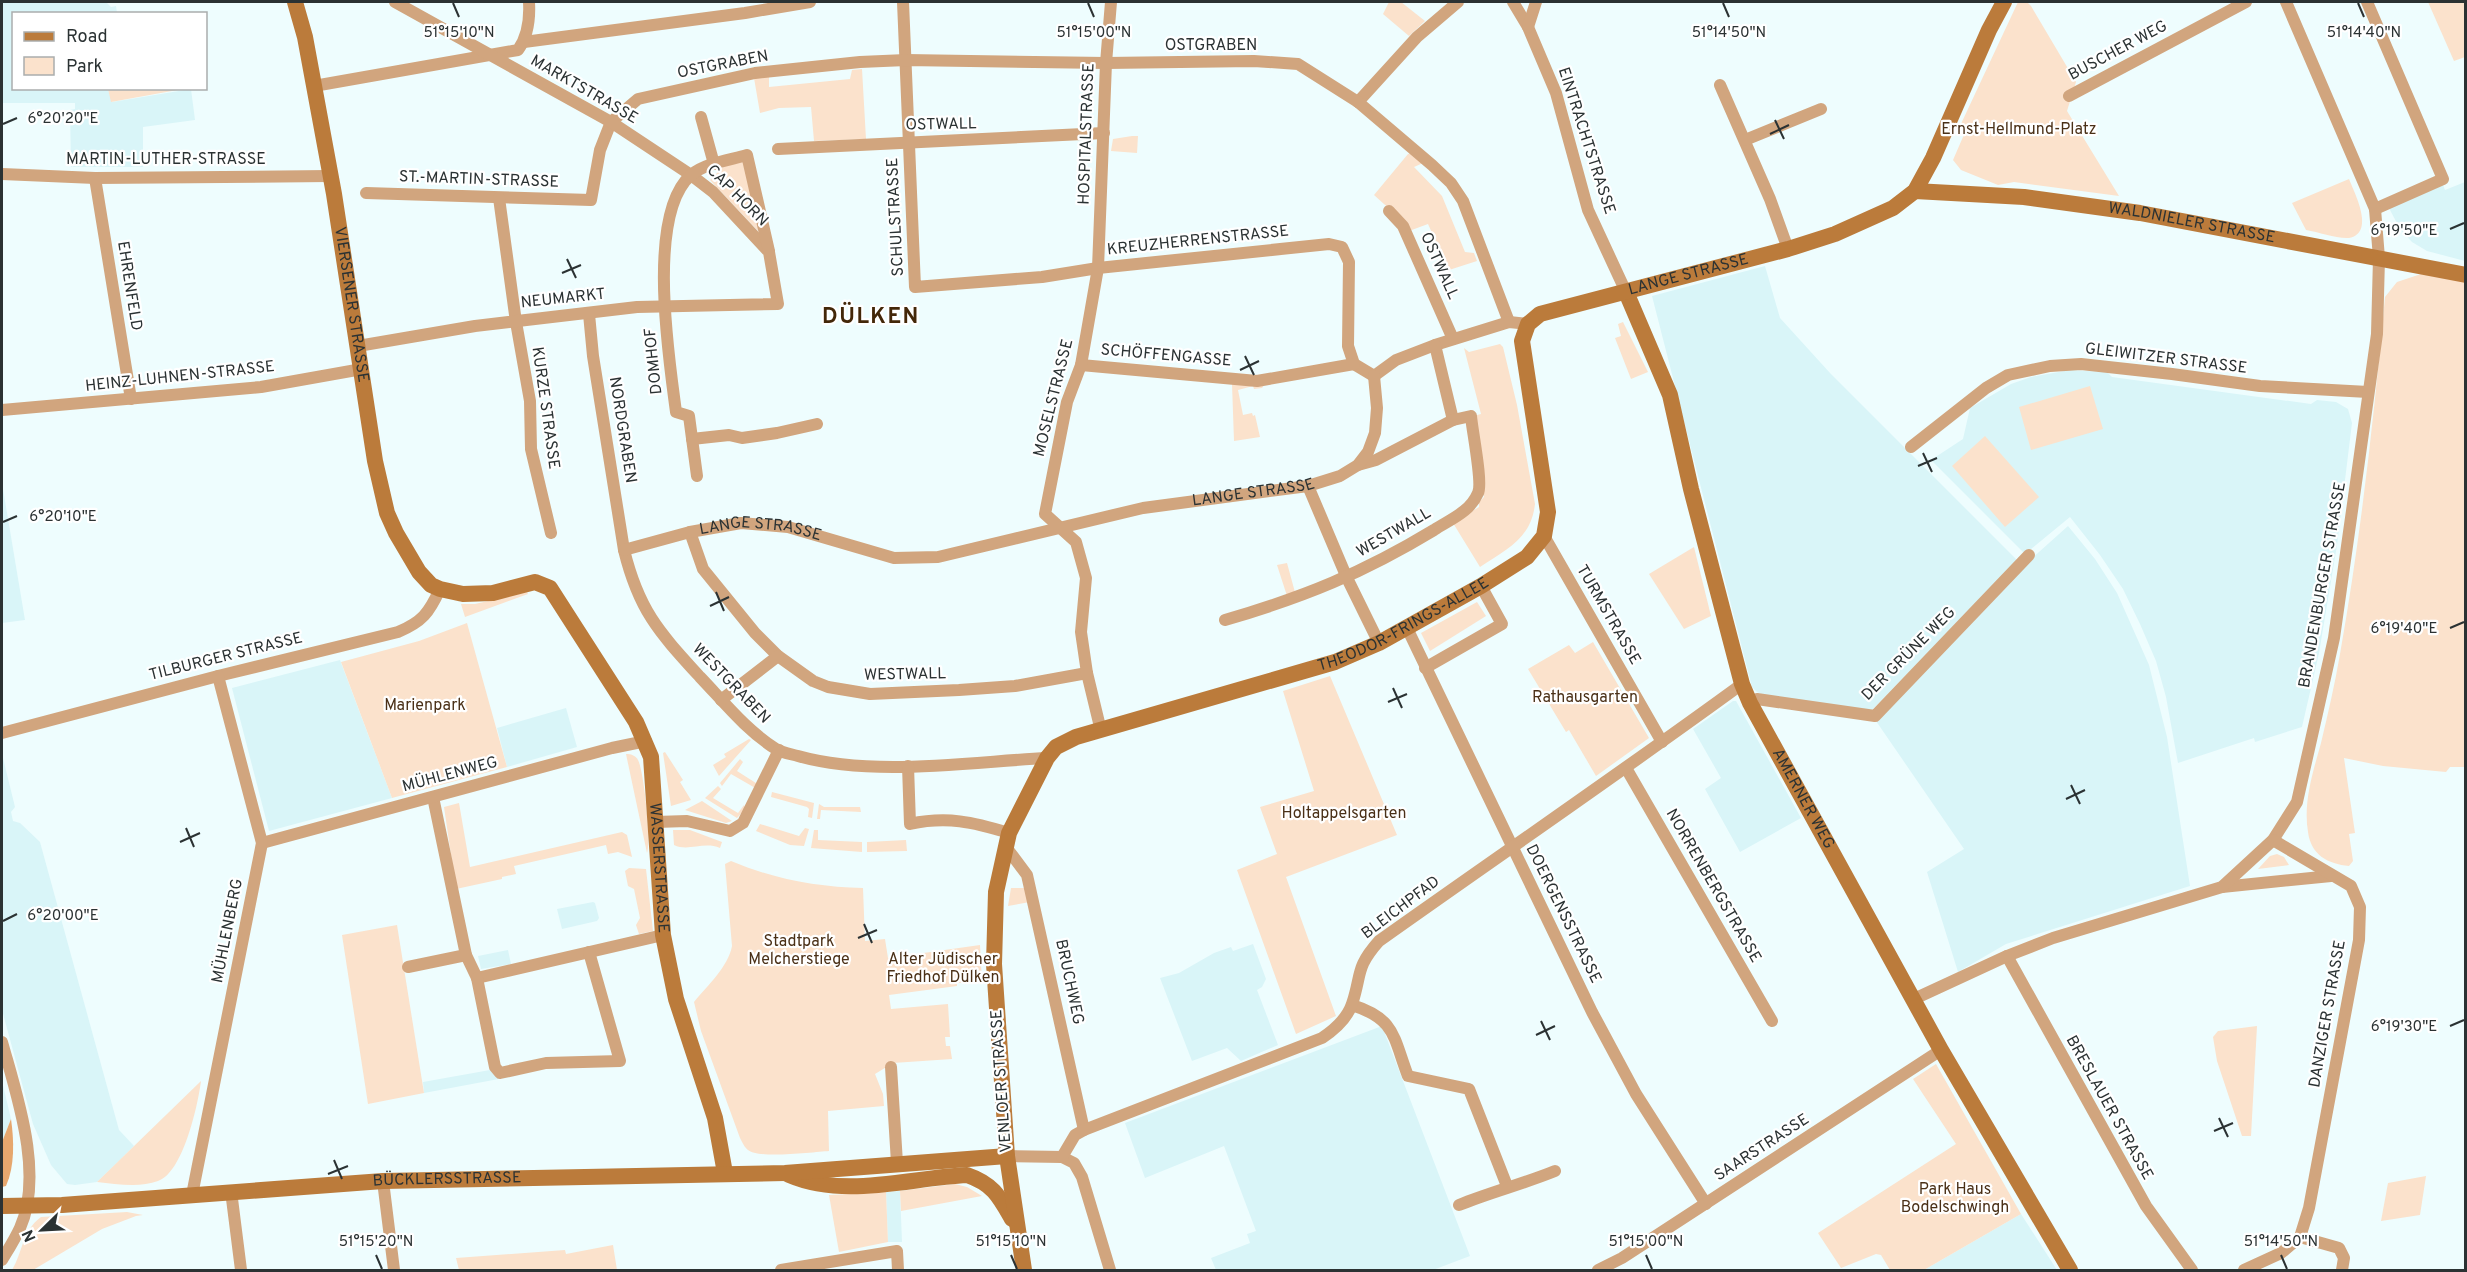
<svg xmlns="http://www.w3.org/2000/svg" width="2467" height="1272" font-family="Overpass,sans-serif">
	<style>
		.built { fill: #d9f5f8 }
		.green { fill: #fbe2cc }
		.forest { fill: #e6a76e }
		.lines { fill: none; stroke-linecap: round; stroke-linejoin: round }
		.minor { stroke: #d1a57e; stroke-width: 12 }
		.secondary { stroke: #bb7b3b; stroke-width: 16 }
		.ticks { fill: none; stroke: #2b3233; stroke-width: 2 }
		.labels { text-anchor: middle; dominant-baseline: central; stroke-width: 4.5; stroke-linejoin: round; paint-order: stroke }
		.street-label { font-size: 16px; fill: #2b3233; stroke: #fff }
		.park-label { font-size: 16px; fill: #4a3017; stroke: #fff }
		.district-label { font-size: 22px; font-weight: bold; letter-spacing: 1.5px; fill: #432709; stroke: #fff }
		.ticks-label { font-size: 15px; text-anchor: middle; fill: #2b3233; stroke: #fff; stroke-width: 4.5; stroke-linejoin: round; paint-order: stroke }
	</style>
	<rect width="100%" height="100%" fill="#eefdfe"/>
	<g class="built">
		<path d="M2 2H106L111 7 116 6 117 13 14 14V88L108 89 112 102 191 89 195 120 143 127V167H71L70 110 75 109V103H2Z"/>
		<path d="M2465 182V261L2427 251 2412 242 2400 229 2389 208 2443 185 2445 190Z"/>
		<path d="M1765 266 1780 318 1830 373 2017 560 1872 710 1766 696 1757 692 1752 687 1652 296Z"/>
		<path d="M2070 370 2107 372 2112 377 2311 404 2317 400 2336 402 2348 409 2352 423 2337 545 2319 653 2302 727 2255 742 2254 738 2178 763 2166 697 2156 661 2140 624 2123 589 2100 555 2070 517 2025 554 1931 460 1963 439 1970 408 2011 384 2031 377Z"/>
		<path d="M2 483 25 620 2 623Z"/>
		<path d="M2068 526 2095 559 2117 593 2149 665 2167 737 2190 886 2006 944 1958 972 1927 872 1964 849 1876 721 2030 560Z"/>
		<path d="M340 660 392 798 269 831 232 688Z"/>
		<path d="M1733 701H1736L1801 818 1740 852 1705 789 1721 778 1693 729Z"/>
		<path d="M566 708 577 747 507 767 497 728Z"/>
		<path d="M2 754 15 807 11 812 13 821 20 823 40 842 119 1130 134 1146 97 1182 75 1185 67 1184 51 1165 33 1124 2 1010Z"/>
		<path d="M593 902 595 903 599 918 597 921 562 929 557 909Z"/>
		<path d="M1253 944 1266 979 1262 987 1257 990 1278 1045 1241 1061 1227 1048 1192 1061 1160 978 1179 973 1214 953 1231 947 1233 951Z"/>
		<path d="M508 950 511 964 481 969 478 956Z"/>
		<path d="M1382 1026 1470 1256 1433 1270H1216L1211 1258 1250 1243 1247 1234 1256 1231 1224 1146 1145 1178 1125 1123Z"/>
		<path d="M490 1070 497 1078H504L424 1093 423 1082Z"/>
		<path d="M2 1081 11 1119 2 1142Z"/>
		<path d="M900 1191 902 1242H888L886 1192Z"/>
		<path d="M2021 1214 2057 1270H1924Z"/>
	</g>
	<g class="green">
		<path d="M1389 2H1401L1425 21 1409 36 1383 14Z"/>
		<path d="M2018 2H2027L2031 6 2076 82 2067 111 2119 196 2014 182 1998 185 1961 170 1953 160 1966 130 1960 126Z"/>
		<path d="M2428 2H2465V57L2454 61Z"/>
		<path d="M862 69 866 139 814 141 811 107 779 108 760 113 754 78 769 76V87L850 79 852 70Z"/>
		<path d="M108 89V88L183 89 111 102Z"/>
		<path d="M1132 136H1138L1137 153 1111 151 1113 139Z"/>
		<path d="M1412 153 1423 163 1414 167 1442 196 1465 252 1474 253 1477 261 1449 270 1428 224 1409 231 1404 222 1374 195 1408 154Z"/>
		<path d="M742 162 744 163 759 232 710 180 724 166Z"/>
		<path d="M2349 179C2354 192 2376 233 2349 238 2337 239 2319 232 2306 230L2292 203Z"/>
		<path d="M2421 274 2465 282V767H2450L2446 772 2383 766 2344 758 2355 833 2349 834 2353 861 2349 866C2328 864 2311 855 2308 832 2303 802 2313 772 2321 743 2328 713 2335 684 2340 654 2361 535 2374 417 2385 297L2397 282Z"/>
		<path d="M1623 322 1648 372 1631 379 1615 338 1621 336 1618 324Z"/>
		<path d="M1500 344 1503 347 1517 405 1535 504C1531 539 1507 549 1480 567L1453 523 1479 507V502L1484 497 1473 416 1481 414 1464 348 1469 352Z"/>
		<path d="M1232 384 1264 385 1262 388 1254 389 1253 386 1238 390 1243 415 1252 413 1253 416 1255 415 1260 437 1234 441Z"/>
		<path d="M2090 386 2103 429 2031 450 2019 407Z"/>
		<path d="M1985 436 2039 497 2005 527 1952 466Z"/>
		<path d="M1694 547 1711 616 1684 629 1649 574Z"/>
		<path d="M1287 563 1296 596 1288 599 1277 565Z"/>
		<path d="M527 592 528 594 465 617 461 604H475Z"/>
		<path d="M1477 602 1486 616 1430 651 1421 633Z"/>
		<path d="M467 623 507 767 392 798 341 662 419 641Z"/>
		<path d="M1593 642 1649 738 1596 776 1569 730 1566 732 1528 669 1569 645 1575 653Z"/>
		<path d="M1330 676 1397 835 1286 877 1336 1016 1296 1034 1237 870 1277 854 1260 807 1314 791 1283 691Z"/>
		<path d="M749 739 751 740 719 776 713 765 726 757 724 754Z"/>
		<path d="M665 752 683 780 680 782 691 800 671 806 663 753Z"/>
		<path d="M626 754C631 754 635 755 638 760 644 771 651 842 647 853Z"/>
		<path d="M740 759 743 762 737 771 759 785 757 789 731 774 722 786 720 783Z"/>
		<path d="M718 786 721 789 713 798 738 813 744 805 745 809 737 818 705 798Z"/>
		<path d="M772 792 814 803 812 818 808 817 809 809 807 807 771 797Z"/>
		<path d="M702 801 732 821 726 823 685 810Z"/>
		<path d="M459 803 470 867 622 832 627 835 632 857 618 852 608 854 606 845 514 866 516 874 502 877V879L456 889 444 807Z"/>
		<path d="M819 804 824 807H860L861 812 821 810 820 819H817Z"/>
		<path d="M760 824 799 836 805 828 809 829 804 846 790 845 756 831Z"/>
		<path d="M673 830H690L722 842 720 848C704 841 688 852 674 845Z"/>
		<path d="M814 830H818V840L862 842V852L811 848Z"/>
		<path d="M906 840 907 851 867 852V842Z"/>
		<path d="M2277 854 2284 857 2289 865 2258 869 2270 856Z"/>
		<path d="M731 861C774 879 817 887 863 888L865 941 885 939 888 958 980 945 982 983H957V986L889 995 891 1009 948 1004 950 1037H945L946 1046H950L952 1059 893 1063 875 1074 883 1094 884 1106 828 1111 829 1151C814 1152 758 1159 748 1150 745 1148 742 1142 740 1138L701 1031 694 1002C708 985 728 967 732 946L725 864Z"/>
		<path d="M629 868 646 869 653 931 639 934 636 925 640 918 634 889 628 886 625 871Z"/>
		<path d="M1011 888H1027L1030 902 1008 906Z"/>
		<path d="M397 925 424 1093 368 1104 342 935Z"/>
		<path d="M2257 1026 2251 1136H2242L2217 1061 2213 1037 2218 1031Z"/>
		<path d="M1936 1064 2021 1214 1924 1270H1890L1881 1255 1876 1254 1841 1268 1818 1233 1956 1144 1913 1079Z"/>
		<path d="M201 1081C198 1105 183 1173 158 1181 140 1188 116 1184 97 1182Z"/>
		<path d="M2426 1176 2420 1215 2381 1221 2388 1183Z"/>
		<path d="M955 1184 967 1187 982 1196 901 1211 900 1191Z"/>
		<path d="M886 1192 888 1242 839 1252 829 1195Z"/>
		<path d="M127 1212 143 1215 136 1216 102 1229 33 1270H12C23 1252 22 1231 41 1217Z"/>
		<path d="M613 1245 617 1270H459L456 1258 565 1250 566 1254Z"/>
	</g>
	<path class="forest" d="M11 1119C14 1140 15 1166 6 1186L2 1187V1142Z"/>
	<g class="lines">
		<g class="minor">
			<path d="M903 2 915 287 1042 277 1098 268 1329 244 1342 247 1349 262 1348 346 1354 364 1374 376"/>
			<path d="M1513 2 1528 27 1556 93 1588 210 1626 292"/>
			<path d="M2367 2 2443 179 2375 209"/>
			<path d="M1528 27 1536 2"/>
			<path d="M524 42 745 13 810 2"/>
			<path d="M1720 85 1770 199 1788 249"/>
			<path d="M314 86 518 50C528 36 530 19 529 2"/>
			<path d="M2069 96 2246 2"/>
			<path d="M1358 102 1417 37 1458 2"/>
			<path d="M701 117 714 164"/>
			<path d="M1745 140 1821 109"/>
			<path d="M778 149 1104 133"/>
			<path d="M2 174 95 178 330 176"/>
			<path d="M95 178 131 399"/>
			<path d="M366 193 591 200 600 150 611 122 638 99 755 73 860 62 906 60 1106 63 1254 61 1298 64 1358 102 1432 165 1451 183 1463 201 1509 322"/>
			<path d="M499 198 516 322 530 401 531 449 551 533"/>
			<path d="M1389 211 1403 226 1453 339"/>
			<path d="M589 314 593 356 624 550C639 611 659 632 700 677 724 702 746 730 776 749 783 753 791 754 798 756 873 777 969 762 1047 758"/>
			<path d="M358 346 475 326 637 307 778 304 769 252 713 192 691 175 611 122 395 2"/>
			<path d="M1081 365 1257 381 1354 364"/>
			<path d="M1374 376 1396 360 1435 345 1509 322 1528 324"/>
			<path d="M2 410 261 387 362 369"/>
			<path d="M692 439 729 435 742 438 777 433 817 424"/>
			<path d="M1911 447 1986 388 2008 375 2050 366 2081 364 2172 374 2260 386 2368 392"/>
			<path d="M1358 465 1376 460 1453 420 1435 345"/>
			<path d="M697 476 689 416 676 412C669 358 646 214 691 175 705 163 730 160 747 155L769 251"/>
			<path d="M1308 486 1347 578 1379 643"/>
			<path d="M690 532 703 569 755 633 778 656 813 681 828 687 870 694 959 690 1015 686 1087 673"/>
			<path d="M1544 536 1662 742"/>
			<path id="s1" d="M624 550 690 532 741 523 788 527 894 558 938 557 1143 508 1308 486 1340 476 1358 465 1368 452 1375 433 1377 408 1374 376"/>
			<path d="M1225 620C1304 597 1363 573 1434 530 1451 519 1470 512 1478 493 1483 483 1472 430 1471 416L1453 420"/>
			<path d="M1407 628 1592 1012 1636 1094 1706 1204"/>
			<path d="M1425 668 1502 624 1481 586"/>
			<path d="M721 700 778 656"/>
			<path d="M1750 703 1757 699 1875 716 2029 555"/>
			<path d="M1101 731 1087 673 1081 632 1086 578 1076 542 1045 514 1067 402 1081 365 1098 268 1106 63 1111 2"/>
			<path d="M2 733 218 676 398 632C422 622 429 613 440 589"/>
			<path d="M908 766 910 824C947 816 973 822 1009 833"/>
			<path d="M1626 768 1772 1021"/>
			<path d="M433 797 466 955 477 978 663 935"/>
			<path d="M656 822 687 821 730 831 743 823 779 750"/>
			<path d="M262 843 612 748 646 741"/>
			<path d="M1006 847 1027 875 1084 1130"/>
			<path d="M2222 887 2331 876"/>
			<path d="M2007 956 2146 1206 2192 1270"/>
			<path d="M408 967 466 955"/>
			<path d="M477 978 495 1067 500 1073 546 1063 620 1061 589 952"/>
			<path d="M1914 999 2007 956 2053 938 2222 887 2273 840 2297 802 2334 638 2377 334 2379 258 2375 209 2286 2"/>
			<path d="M1352 1005C1396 1019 1393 1037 1408 1076L1469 1089 1507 1186"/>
			<path d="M2 1042C17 1096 44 1174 20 1228 15 1239 8 1250 2 1260"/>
			<path d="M891 1067 897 1163"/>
			<path d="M1007 1156 1062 1157 1074 1163 1082 1177 1110 1270"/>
			<path d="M1062 1157 1075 1135 1084 1130 1322 1038C1334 1030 1347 1019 1352 1004 1362 974 1355 968 1379 941 1500 855 1623 771 1742 684"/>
			<path d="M383 1181 394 1270"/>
			<path d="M231 1191 241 1270"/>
			<path d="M192 1195 262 843 218 676"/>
			<path d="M1459 1205C1491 1192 1523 1184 1555 1171"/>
			<path d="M2300 1237 2339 1248 2344 1258 2342 1270"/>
			<path d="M781 1270 897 1251 898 1270"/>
			<path d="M1598 1270 1622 1258 1941 1050"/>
			<path d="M2244 1270 2281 1253 2300 1237 2309 1208 2359 940 2360 907 2351 886 2273 840"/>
		</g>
		<g class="secondary">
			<path id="s2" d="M295 2 305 37 334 194 375 461 387 513 396 533 419 572 431 585 440 589 463 594 493 593 535 582 550 588 636 722 651 757 663 935 676 999 715 1118 725 1173"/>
			<path id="s3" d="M1915 191 2024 197 2140 213 2466 275"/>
			<path id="s4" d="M1626 292 1670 395 1691 489 1742 684 1750 703 1941 1050 2070 1270"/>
			<path d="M789 1175C845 1199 908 1178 967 1175 993 1184 999 1196 1012 1219"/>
			<path id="s5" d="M2 1206 62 1205 383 1181 785 1173 1007 1156"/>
			<path id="s6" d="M1024 1270 1007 1156 994 964 996 892 1009 833 1047 758 1056 747 1076 737 1335 662 1379 643 1481 586 1527 557 1544 536 1548 512 1522 341 1528 324 1540 314 1788 249 1835 234 1893 208 1915 191 1933 158 1989 30 2004 2"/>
		</g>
	</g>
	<path class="ticks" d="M453 3 459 17M1088 3 1094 17M1723 3 1729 17M2358 3 2364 17M1775 120 1784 139M3 124 17 118M1770 134 1789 125M2450 229 2464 223M567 259 576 278M562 273 581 265M1245 356 1254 375M1240 370 1259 361M1923 453 1932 472M1918 466 1937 458M3 522 17 516M716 592 724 611M710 606 729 597M2450 628 2464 622M1393 688 1402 708M1388 702 1407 694M2071 785 2080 804M2066 799 2085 790M186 828 194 847M180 842 200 833M3 921 17 914M864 924 872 943M858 938 877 930M1541 1021 1550 1040M2450 1026 2464 1020M1536 1035 1555 1026M2219 1118 2228 1137M2214 1131 2233 1123M334 1160 342 1179M328 1174 348 1166M376 1255 382 1269M1011 1255 1017 1269M1646 1255 1652 1269M2281 1255 2287 1269"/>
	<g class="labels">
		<g class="street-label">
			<text x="1211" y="46">OSTGRABEN</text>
			<text transform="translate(2118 51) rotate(-28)">BUSCHER WEG</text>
			<text transform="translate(723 65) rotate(-11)">OSTGRABEN</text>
			<text transform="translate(584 90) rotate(30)">MARKTSTRASSE</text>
			<text transform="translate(941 125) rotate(-1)">OSTWALL</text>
			<text transform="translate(1087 134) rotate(-88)">HOSPITALSTRASSE</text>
			<text transform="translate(1586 141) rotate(72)">EINTRACHTSTRASSE</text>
			<text x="166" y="160">MARTIN-LUTHER-STRASSE</text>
			<text transform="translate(479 180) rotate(2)">ST.-MARTIN-STRASSE</text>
			<text transform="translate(737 196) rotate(45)">CAP HORN</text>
			<text transform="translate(896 217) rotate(-93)">SCHULSTRASSE</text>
			<text stroke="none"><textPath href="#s3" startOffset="279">WALDNIELER STRASSE</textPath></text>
			<text transform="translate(1198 241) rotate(-6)">KREUZHERRENSTRASSE</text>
			<text transform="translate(1439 266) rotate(66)">OSTWALL</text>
			<text stroke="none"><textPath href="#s6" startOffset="1461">LANGE STRASSE</textPath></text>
			<text transform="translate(129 286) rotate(81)">EHRENFELD</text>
			<text transform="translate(563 299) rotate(-6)">NEUMARKT</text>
			<text stroke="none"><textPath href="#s2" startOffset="308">VIERSENER STRASSE</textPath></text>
			<text transform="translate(1166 356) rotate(5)">SCHÖFFENGASSE</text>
			<text transform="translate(2166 359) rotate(7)">GLEIWITZER STRASSE</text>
			<text transform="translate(654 361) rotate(-96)">DOMHOF</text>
			<text transform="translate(180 377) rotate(-6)">HEINZ-LUHNEN-STRASSE</text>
			<text transform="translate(1054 398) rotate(-76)">MOSELSTRASSE</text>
			<text transform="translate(545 408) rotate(82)">KURZE STRASSE</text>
			<text transform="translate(622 430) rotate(81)">NORDGRABEN</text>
			<text stroke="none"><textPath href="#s1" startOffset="644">LANGE STRASSE</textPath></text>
			<text transform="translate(1394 533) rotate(-30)">WESTWALL</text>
			<text stroke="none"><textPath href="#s1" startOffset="140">LANGE STRASSE</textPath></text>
			<text transform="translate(2323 585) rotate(-80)">BRANDENBURGER STRASSE</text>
			<text transform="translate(1608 615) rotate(60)">TURMSTRASSE</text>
			<text stroke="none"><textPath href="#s6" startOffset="908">THEODOR-FRINGS-ALLEE</textPath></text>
			<text transform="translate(1909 654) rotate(-45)">DER GRÜNE WEG</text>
			<text transform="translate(226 657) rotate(-14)">TILBURGER STRASSE</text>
			<text transform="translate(905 675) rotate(-1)">WESTWALL</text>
			<text transform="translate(731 684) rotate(46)">WESTGRABEN</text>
			<text transform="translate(450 775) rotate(-15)">MÜHLENWEG</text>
			<text stroke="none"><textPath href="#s4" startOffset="540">AMERNER WEG</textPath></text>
			<text stroke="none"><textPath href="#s2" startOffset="1036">WASSERSTRASSE</textPath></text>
			<text transform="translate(1713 886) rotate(60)">NORRENBERGSTRASSE</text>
			<text transform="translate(1401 908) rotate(-37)">BLEICHPFAD</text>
			<text transform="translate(1563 914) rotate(64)">DOERGENSSTRASSE</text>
			<text transform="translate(228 931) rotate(-79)">MÜHLENBERG</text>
			<text transform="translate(1069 982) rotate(78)">BRUCHWEG</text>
			<text transform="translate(2328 1014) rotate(-80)">DANZIGER STRASSE</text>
			<text transform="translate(1002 1081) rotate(-94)">VENLOER STRASSE</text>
			<text transform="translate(2109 1108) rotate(61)">BRESLAUER STRASSE</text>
			<text transform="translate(1762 1148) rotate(-33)">SAARSTRASSE</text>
			<text stroke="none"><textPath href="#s5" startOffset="446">BÜCKLERSSTRASSE</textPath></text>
		</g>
		<g class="park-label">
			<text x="2019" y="130">Ernst-Hellmund-Platz</text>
			<text x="1585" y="698">Rathausgarten</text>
			<text x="425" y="706">Marienpark</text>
			<text x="1344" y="814">Holtappelsgarten</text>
			<text x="799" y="942">Stadtpark<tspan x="799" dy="18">Melcherstiege</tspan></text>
			<text x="943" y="960">Alter Jüdischer<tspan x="943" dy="18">Friedhof Dülken</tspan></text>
			<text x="1955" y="1190">Park Haus<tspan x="1955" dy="18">Bodelschwingh</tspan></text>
		</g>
		<g class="district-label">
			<text x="871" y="317">DÜLKEN</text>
		</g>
	</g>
	<g class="ticks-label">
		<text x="459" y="37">51°15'10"N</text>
		<text x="1094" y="37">51°15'00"N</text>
		<text x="1729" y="37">51°14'50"N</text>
		<text x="2364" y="37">51°14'40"N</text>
		<text x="63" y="123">6°20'20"E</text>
		<text x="2404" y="235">6°19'50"E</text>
		<text x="63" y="521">6°20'10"E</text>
		<text x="2404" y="633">6°19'40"E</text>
		<text x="63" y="920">6°20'00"E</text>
		<text x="2404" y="1031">6°19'30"E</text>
		<text x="376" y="1246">51°15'20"N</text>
		<text x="1011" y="1246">51°15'10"N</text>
		<text x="1646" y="1246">51°15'00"N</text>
		<text x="2281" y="1246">51°14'50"N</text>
	</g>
	<rect width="2467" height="1272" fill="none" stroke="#2b3233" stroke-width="6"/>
	<rect x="12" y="12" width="195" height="78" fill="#ffffff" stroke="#aaadad" stroke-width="1.5"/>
	<rect x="24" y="32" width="30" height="9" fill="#bb7b3b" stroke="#aaadad" stroke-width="1.5"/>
	<text x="66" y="42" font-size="18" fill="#2b3233">Road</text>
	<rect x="24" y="57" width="30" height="18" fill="#fbe2cc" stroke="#aaadad" stroke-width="1.5"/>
	<text x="66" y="72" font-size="18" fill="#2b3233">Park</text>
	<g transform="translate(42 1230) rotate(246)" stroke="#ffffff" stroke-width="4.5" paint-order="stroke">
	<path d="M0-4.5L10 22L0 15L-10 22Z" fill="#2b3233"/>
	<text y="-9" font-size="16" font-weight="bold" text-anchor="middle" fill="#2b3233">N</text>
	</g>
</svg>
